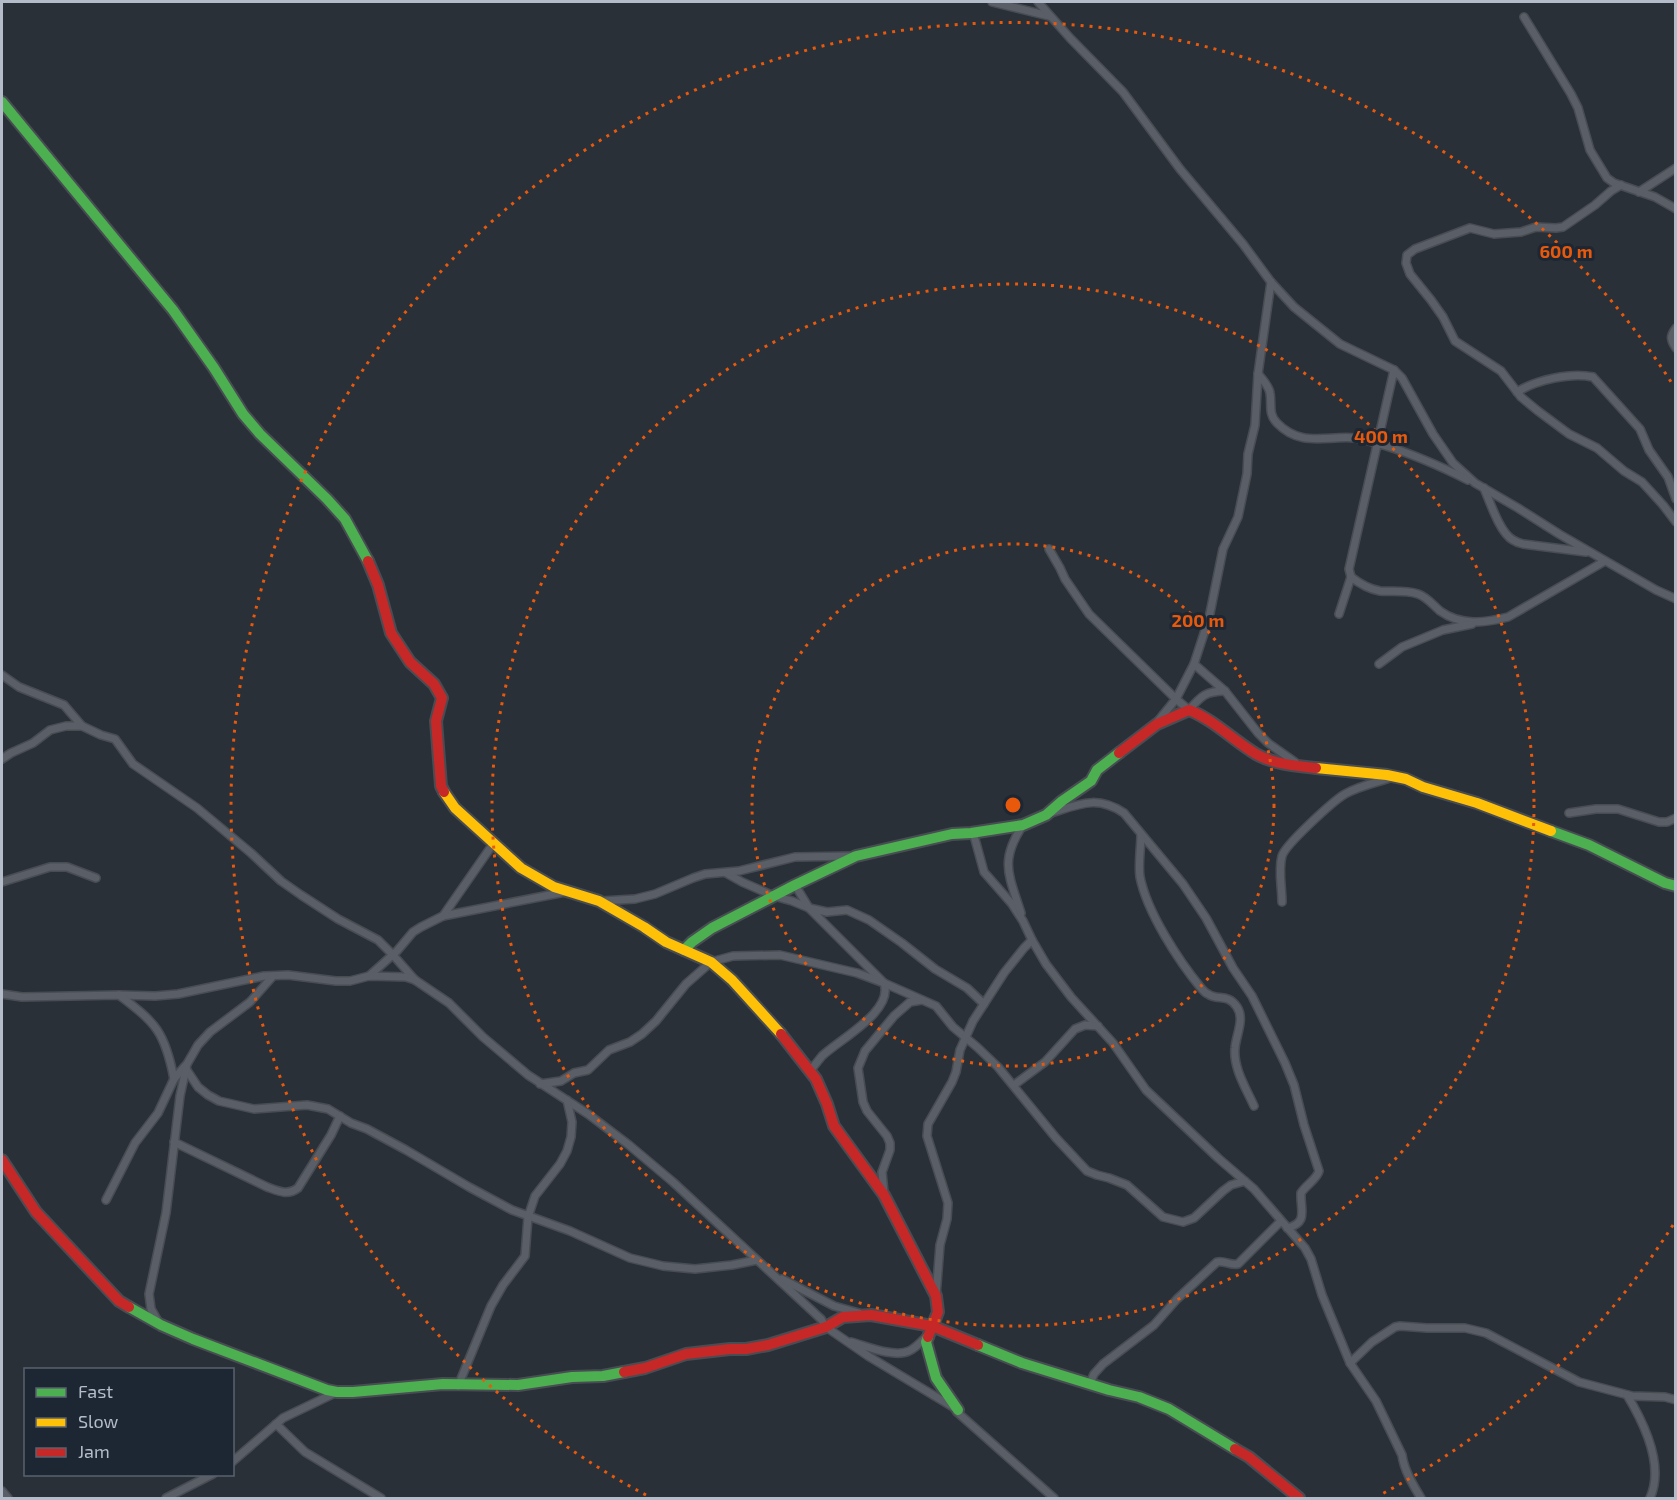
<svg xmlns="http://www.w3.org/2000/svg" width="1677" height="1500" font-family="'Exo 2',sans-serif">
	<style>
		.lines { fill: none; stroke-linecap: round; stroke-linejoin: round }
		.street-casing { stroke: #484c53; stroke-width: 10 }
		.fast-casing { stroke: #484c53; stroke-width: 14 }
		.slow-casing { stroke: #484c53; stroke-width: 14 }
		.jam-casing { stroke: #484c53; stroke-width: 14 }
		.street { stroke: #5a5e66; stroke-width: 7 }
		.fast { stroke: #4caf50; stroke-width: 10 }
		.slow { stroke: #ffc107; stroke-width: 10 }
		.jam { stroke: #c62828; stroke-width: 10 }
		.ring { fill: none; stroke: #e8590c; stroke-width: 3; stroke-dasharray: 3 6 }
		.centre { fill: #e8590c; stroke: #1d2633; stroke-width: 3 }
		.ring-label { font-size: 18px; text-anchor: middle; font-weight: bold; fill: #e8590c; stroke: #1d2633; stroke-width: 6; stroke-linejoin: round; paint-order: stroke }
	</style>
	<rect width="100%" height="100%" fill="#2a3038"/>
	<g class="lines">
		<g class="street-casing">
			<g id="street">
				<path d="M992 2 1049 16"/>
				<path d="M1038 2 1070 38 1123 92 1180 169 1243 244 1271 282 1294 307 1340 344 1394 370 1402 378 1433 434 1453 463 1475 483 1518 508 1559 534 1656 590 1676 599"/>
				<path d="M1524 17 1571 94 1578 108 1590 150 1607 178 1614 183 1655 197 1676 209"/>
				<path d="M1621 185 1611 191 1595 205 1563 227 1556 228 1536 227 1521 232 1494 234 1470 228 1415 249 1407 255 1406 263 1410 274 1431 300 1443 317 1455 341 1501 371 1521 397 1538 411 1569 434 1597 448 1624 471 1642 482 1663 505 1676 522"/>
				<path d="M1639 192 1676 168"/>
				<path d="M1676 328C1670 336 1670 339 1676 348"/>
				<path d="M1258 374C1263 380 1269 386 1270 393 1272 405 1268 414 1277 423 1301 448 1327 435 1356 438 1365 439 1374 443 1383 445 1413 454 1440 466 1468 480"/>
				<path d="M1517 392C1536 380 1571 372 1593 377L1640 429 1649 450 1668 477 1676 499"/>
				<path d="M1484 488C1490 502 1500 533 1513 540 1516 542 1519 543 1523 544L1586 552"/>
				<path d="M1049 549 1060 568 1065 579 1089 614 1176 699 1189 710C1201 696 1206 691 1225 691"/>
				<path d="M1351 577C1360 584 1369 589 1380 591 1393 592 1406 590 1418 594 1427 597 1433 605 1440 611 1461 626 1485 623 1508 617L1605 561"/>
				<path d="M1339 614 1351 577 1349 569 1394 370"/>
				<path d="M1194 664 1225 691 1258 733 1268 743 1295 762"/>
				<path d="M1379 664 1402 647 1443 630 1472 624"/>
				<path d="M2 675 19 687 64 705 82 726 101 735 115 739 133 764 197 808 251 853 281 881 301 895 338 919 378 940 393 955 415 980"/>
				<path d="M1158 721 1176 699 1194 664 1209 618 1223 549 1238 517 1247 474 1248 454 1255 425 1258 374 1271 282"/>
				<path d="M2 759 11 753 33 743 50 730 66 726H82"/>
				<path d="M1051 813C1080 804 1097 795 1124 813L1183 884 1206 918 1233 968 1252 996 1285 1063 1294 1085 1304 1125 1319 1171C1317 1179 1306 1185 1301 1193 1300 1209 1309 1223 1287 1228"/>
				<path d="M1569 813 1596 809H1618L1659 822H1667L1676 818"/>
				<path d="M973 832 984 872 1012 904 1023 921 1032 940 1046 964 1071 997 1113 1043 1146 1090 1218 1158 1254 1189 1305 1248 1311 1259 1322 1295 1350 1363 1376 1401 1402 1455C1404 1470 1413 1485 1421 1498"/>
				<path d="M1141 834C1141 847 1138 865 1140 877 1147 912 1178 960 1201 988 1203 990 1205 993 1208 994 1217 1001 1228 993 1237 1007 1245 1019 1236 1035 1235 1048 1233 1068 1246 1088 1254 1106"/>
				<path d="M726 873 742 882 774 896 792 901 809 908 827 912 847 910 869 920 902 943 935 969 967 988 984 1004"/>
				<path d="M2 882 50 867H67L96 878"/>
				<path d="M795 885 809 908 884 983C894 1011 840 1039 822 1056 818 1061 814 1066 810 1071"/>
				<path d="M602 901 635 899 655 894 693 878 705 874 739 871 795 857 854 856"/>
				<path d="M1282 902C1282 887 1278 870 1282 856 1285 845 1333 801 1345 794 1359 786 1378 782 1393 777"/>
				<path d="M1021 913C1009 875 999 861 1023 825"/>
				<path d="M443 916 565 892"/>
				<path d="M369 976 397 951 413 932 421 927 443 916 493 844"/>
				<path d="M2 994 22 997 119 995 155 996 178 994 264 976 288 975 336 981H350L369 976 406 977 415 980 449 1003 483 1037 528 1075 588 1114 629 1145 673 1182 821 1319 826 1327 868 1356 958 1410 957 1412 1054 1498"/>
				<path d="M119 995C156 1023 165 1032 174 1079"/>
				<path d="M186 1069 198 1087 208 1095 219 1101 254 1109 307 1105 328 1109 351 1123 367 1129 406 1150 469 1187 512 1210 570 1231 630 1258 663 1266 695 1269 732 1265 757 1260"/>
				<path d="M540 1084 561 1081 574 1073 588 1070 609 1050 630 1042 642 1034 656 1021 686 984 711 962 733 956 780 955 857 973 884 983 936 1006 953 1027 977 1047 998 1067 1056 1138 1087 1171 1097 1175 1109 1178 1127 1185 1163 1217 1183 1222 1194 1218 1223 1191 1231 1185 1245 1181"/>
				<path d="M1014 1085 1045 1062 1075 1029 1085 1025 1098 1026"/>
				<path d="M174 1142 267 1187C278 1191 288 1196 298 1188L331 1135 340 1116"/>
				<path d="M884 1193 882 1172 890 1150V1143L887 1136 867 1111 863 1102 858 1068 865 1051 894 1016 910 1002 922 1000"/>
				<path d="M106 1200 135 1143 158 1113 174 1079 185 1066"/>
				<path d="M782 1279 834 1306 859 1313"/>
				<path d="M936 1296 940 1245 947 1219 948 1203 927 1136 928 1124 952 1082 956 1072 960 1050 973 1021 1004 973 1024 948 1032 940"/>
				<path d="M159 1323 151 1309 149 1294 166 1213 180 1096 187 1064 198 1045 210 1032 250 1002 273 976"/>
				<path d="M851 1342C866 1346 894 1358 909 1351 916 1348 922 1341 928 1335"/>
				<path d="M1350 1363 1372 1342 1395 1327 1400 1326 1427 1328H1465L1486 1333 1579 1382 1632 1396 1665 1397 1676 1400"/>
				<path d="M1090 1383 1094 1374 1103 1364 1154 1325 1177 1299 1217 1262C1224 1260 1231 1266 1238 1264L1281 1221"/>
				<path d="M458 1386 491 1306 503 1285 525 1256 528 1217 535 1196 560 1164 567 1151 571 1137 572 1122 567 1100"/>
				<path d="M1627 1395C1644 1423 1665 1465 1650 1498"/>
				<path d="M276 1424 305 1452 381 1498"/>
				<path d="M232 1462 283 1418 337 1392"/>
				<path d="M2 1491 8 1498"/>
				<path d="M166 1498 213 1474"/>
			</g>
		</g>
		<g class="fast-casing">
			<g id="fast">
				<path d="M2 102 173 310 214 368 243 414 260 434 327 499 345 519 368 561"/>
				<path d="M1551 831 1589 845 1665 883 1676 886"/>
				<path d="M684 950 692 942 712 928 795 885 856 856 952 834 971 833 1023 825 1046 815 1062 801 1091 781 1097 770 1119 753"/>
				<path d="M129 1307 161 1325 193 1339 327 1390 337 1392H353L443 1384 518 1385 572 1377 603 1376 624 1372"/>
				<path d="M928 1337 926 1342 936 1378 958 1410"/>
				<path d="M978 1345 1022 1363 1109 1390 1139 1397 1169 1409 1235 1449"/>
			</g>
		</g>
		<g class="slow-casing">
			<g id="slow">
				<path d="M1316 768 1387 775 1406 779 1423 787 1477 803 1551 831"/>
				<path d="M444 792 455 808 521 868 554 887 599 901 644 927 666 942 711 962 732 980 781 1034"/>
			</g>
		</g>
		<g class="jam-casing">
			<g id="jam">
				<path d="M368 561 378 585 391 633 410 662 434 684 442 698 436 721 441 786 444 792"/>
				<path d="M1119 753 1157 724 1189 710C1214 720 1233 740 1256 754 1273 764 1297 766 1316 768"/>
				<path d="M781 1034 816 1079 827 1104 834 1126 884 1195 936 1296 938 1312 928 1337"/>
				<path d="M2 1160 36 1212 119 1301 129 1307"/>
				<path d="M624 1372 645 1368 686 1354 730 1349H746L768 1345 826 1327 843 1317 871 1315 932 1326 978 1345"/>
				<path d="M1235 1449 1249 1457 1299 1498"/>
			</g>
		</g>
		<use href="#street" class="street"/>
		<use href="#fast" class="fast"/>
		<use href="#slow" class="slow"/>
		<use href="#jam" class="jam"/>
	</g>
	<g class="ring">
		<circle cx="1013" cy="805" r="261"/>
		<circle cx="1013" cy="805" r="521"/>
		<path d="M1673 1225A782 782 0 0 1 1380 1495M646 1495A782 782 0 1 1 1673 385"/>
	</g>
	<circle cx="1013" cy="805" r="9" class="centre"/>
	<g class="ring-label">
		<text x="1566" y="258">600 m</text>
		<text x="1381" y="443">400 m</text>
		<text x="1198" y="627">200 m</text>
	</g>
	<rect width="1677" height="1500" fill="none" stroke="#b4bcc9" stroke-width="6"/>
	<rect x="24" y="1368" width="210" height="108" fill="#1d2633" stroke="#59626f" stroke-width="1.5"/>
	<rect x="36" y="1388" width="30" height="9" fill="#4caf50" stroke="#59626f" stroke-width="1.5"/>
	<text x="78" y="1398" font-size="18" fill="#b4bcc9">Fast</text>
	<rect x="36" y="1418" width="30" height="9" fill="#ffc107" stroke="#59626f" stroke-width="1.5"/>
	<text x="78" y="1428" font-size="18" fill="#b4bcc9">Slow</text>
	<rect x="36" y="1448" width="30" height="9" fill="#c62828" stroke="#59626f" stroke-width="1.5"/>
	<text x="78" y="1458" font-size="18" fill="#b4bcc9">Jam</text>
</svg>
